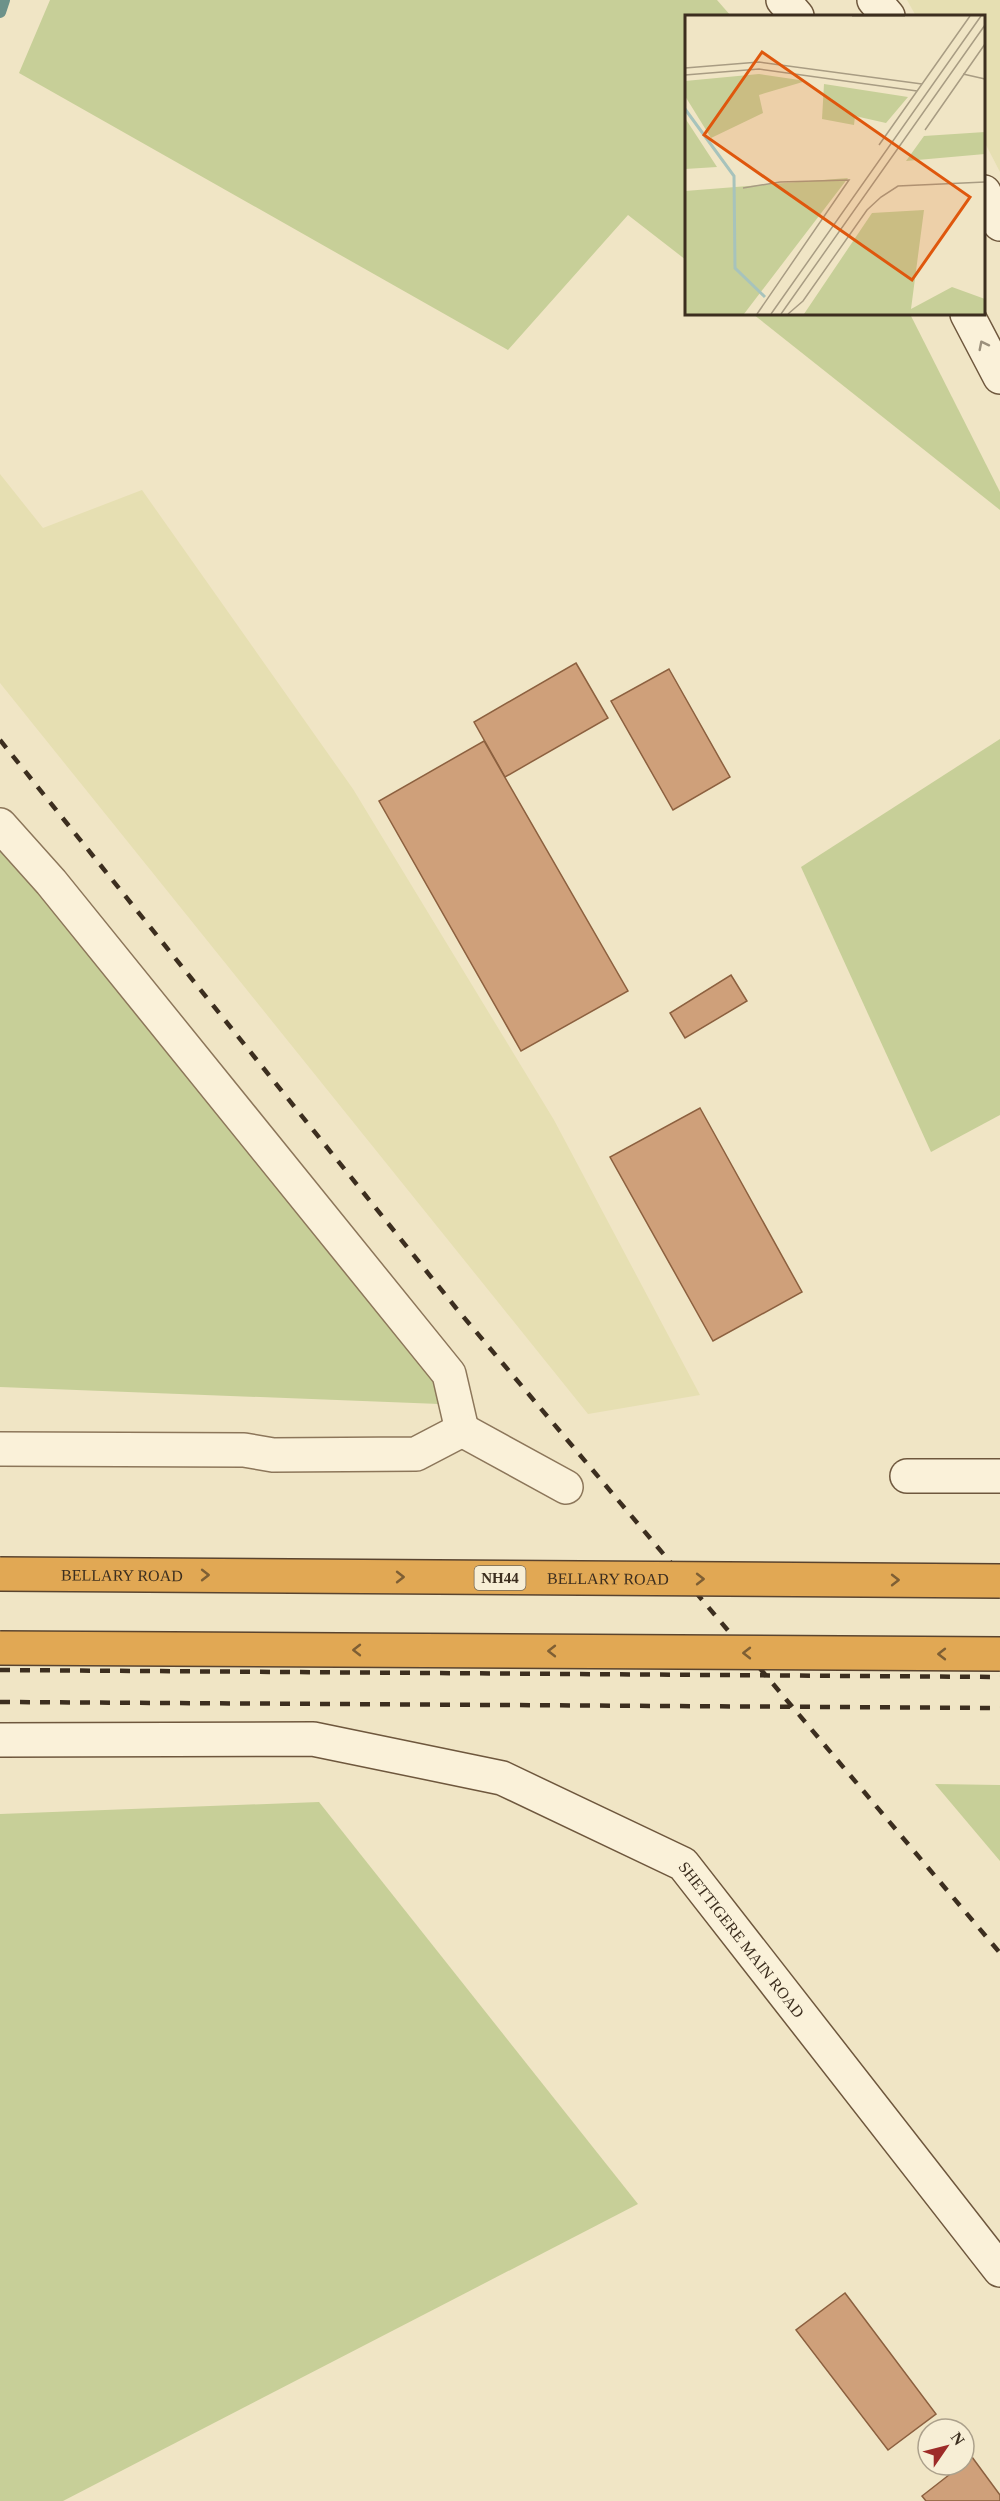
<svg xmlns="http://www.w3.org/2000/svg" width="1000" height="2501" font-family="'Times New Roman',serif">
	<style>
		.farmland { fill: #e6dfb2 }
		.green { fill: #c7cf98 }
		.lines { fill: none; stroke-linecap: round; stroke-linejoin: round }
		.stream { stroke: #6d928a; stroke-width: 12 }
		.building { fill: #cfa07a; stroke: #8c603f; stroke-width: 1.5 }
		.street-casing { stroke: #8c765a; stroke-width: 36 }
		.secondary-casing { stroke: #6e573d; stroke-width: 36 }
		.street { stroke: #faf1d9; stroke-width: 33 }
		.secondary { stroke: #faf1d9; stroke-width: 33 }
		.rail { stroke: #3c2e1f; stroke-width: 4.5; stroke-dasharray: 10 10; stroke-linecap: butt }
		.highway-bridge-casing { stroke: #5a442f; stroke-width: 36; stroke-linecap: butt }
		.highway-bridge { stroke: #e1a854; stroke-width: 33 }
		.oneway { stroke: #9b907c }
		.oneway2 { stroke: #7e5f34 }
		.labels { text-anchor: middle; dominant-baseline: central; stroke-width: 4.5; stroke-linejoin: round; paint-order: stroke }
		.shield { fill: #f7eed5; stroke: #746856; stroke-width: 1.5 }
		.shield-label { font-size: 15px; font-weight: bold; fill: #3c2e1f }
		.street-label { font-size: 16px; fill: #3c2e1f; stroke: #f7eed5 }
		.inset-river { fill: none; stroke: #a7c3bc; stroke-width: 3 }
		.inset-road { fill: none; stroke: #a89c83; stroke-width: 1.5 }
		.view { fill: #df570d; fill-opacity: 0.15; stroke: #df570d; stroke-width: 3 }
		.inset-edge { fill: none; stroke: #3c2e1f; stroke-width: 3 }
	</style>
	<rect width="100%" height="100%" fill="#f0e5c5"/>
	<g class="farmland">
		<path d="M907 0H1000V172L984 141V16H916Z"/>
		<path d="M0 474 43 528 142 490 353 789 554 1120 700 1395 588 1414 0 683Z"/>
	</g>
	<g class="green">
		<path d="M50 0H717L731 16H686V260L628 215 508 350 19 73Z"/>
		<path d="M753 314H910L1000 492V510Z"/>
		<path d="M1000 739V1115L931 1152 801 867Z"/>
		<path d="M0 844 465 1405 0 1387Z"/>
		<path d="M935 1784 1000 1785V1861Z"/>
		<path d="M319 1802 638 2204 63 2501H0V1814Z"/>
	</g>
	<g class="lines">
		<path class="stream" d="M0 12 4 0"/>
	</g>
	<g class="building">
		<path d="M576 663 608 718 505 777 474 722Z"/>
		<path d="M669 669 730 777 673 810 611 701Z"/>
		<path d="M484 741 628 991 521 1051 379 801Z"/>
		<path d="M731 975 747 1001 685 1038 670 1013Z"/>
		<path d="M700 1108 802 1292 713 1341 610 1157Z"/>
		<path d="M845 2293 936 2414 888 2450 796 2330Z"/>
		<path d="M972 2457 1000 2495V2501H926L922 2496Z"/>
	</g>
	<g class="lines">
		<g class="street-casing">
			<g id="street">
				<path d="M0 825 51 882 449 1374 462 1430 416 1454 273 1455 244 1450 0 1449"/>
				<path d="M462 1430 566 1487"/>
			</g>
		</g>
		<g class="secondary-casing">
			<g id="secondary">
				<path d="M783 0 797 16"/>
				<path d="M874 0 888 16"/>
				<path d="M984 192 1000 224"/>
				<path d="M967 314 1000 377"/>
				<path d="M907 1476H1000"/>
				<path id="s1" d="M0 1740 313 1739 502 1778 683 1864 1000 2270"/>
			</g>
		</g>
		<use href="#street" class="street"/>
		<use href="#secondary" class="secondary"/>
		<g class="rail">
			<path d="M0 740 456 1308 1000 1953"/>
			<path d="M0 1670 1000 1677"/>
			<path d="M0 1702 1000 1708"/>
		</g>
		<g class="highway-bridge-casing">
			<g id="highway-bridge">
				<path id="s2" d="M0 1574 1000 1581"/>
				<path d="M0 1648 1000 1654"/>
			</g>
		</g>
		<use href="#highway-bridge" class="highway-bridge"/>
	</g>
	<defs><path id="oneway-chevron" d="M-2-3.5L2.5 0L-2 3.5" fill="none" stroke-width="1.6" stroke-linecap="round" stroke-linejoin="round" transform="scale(1.5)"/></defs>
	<use class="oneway" href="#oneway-chevron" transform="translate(983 345) rotate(-117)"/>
	<g class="oneway2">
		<use href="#oneway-chevron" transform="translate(205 1575)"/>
		<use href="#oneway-chevron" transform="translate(400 1577)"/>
		<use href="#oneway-chevron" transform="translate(700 1579)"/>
		<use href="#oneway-chevron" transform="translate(895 1580)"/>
		<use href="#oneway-chevron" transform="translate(357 1650) rotate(-180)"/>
		<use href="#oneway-chevron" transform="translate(552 1651) rotate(-180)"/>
		<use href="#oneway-chevron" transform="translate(747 1653) rotate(-180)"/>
		<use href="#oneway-chevron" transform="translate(942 1654) rotate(-180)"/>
	</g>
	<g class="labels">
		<rect class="shield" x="474.5" y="1566" width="51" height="24" rx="4.5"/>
		<g class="shield-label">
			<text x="500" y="1578">NH44</text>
		</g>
		<g class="street-label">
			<text stroke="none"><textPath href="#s2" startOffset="122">BELLARY ROAD</textPath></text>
			<text stroke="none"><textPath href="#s2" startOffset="608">BELLARY ROAD</textPath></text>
			<text stroke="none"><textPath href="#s1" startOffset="802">SHETTIGERE MAIN ROAD</textPath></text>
		</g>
	</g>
	<g transform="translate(685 15)">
		<rect width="300" height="300" fill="#f0e5c5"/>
		<path d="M74 59 121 66 74 80 78 98 26 123 0 81V66ZM139 69 223 82 201 108 170 101 169 110 137 104ZM0 103 32 152 0 154ZM300 117V139L221 146 239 121ZM163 163 59 299H0V176ZM239 195 226 294 267 272 300 284V299H119L187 198Z" fill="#c7cf98"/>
		<path class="inset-river" d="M0 94 49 161 50 253 80 282"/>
		<path class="inset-road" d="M167 1H220M0 53 74 47 237 69M278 59 300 64M0 60 74 54 232 76M240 115 300 29M194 130 285 1M58 173 95 167 164 165 72 299M86 299 296 1M96 299 300 10M103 299 118 286 182 195 196 182 213 171 300 167"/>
		<path class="view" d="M77 37 285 182 227 265 19 120Z"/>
		<rect width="300" height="300" class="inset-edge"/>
	</g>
	<g transform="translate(946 2447) rotate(55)"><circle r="28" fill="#f7eed5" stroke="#aca18c" stroke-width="1.5"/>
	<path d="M0-4.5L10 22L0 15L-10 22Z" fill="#9d2b28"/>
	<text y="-9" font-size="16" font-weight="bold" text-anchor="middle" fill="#3c2e1f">N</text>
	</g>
</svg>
